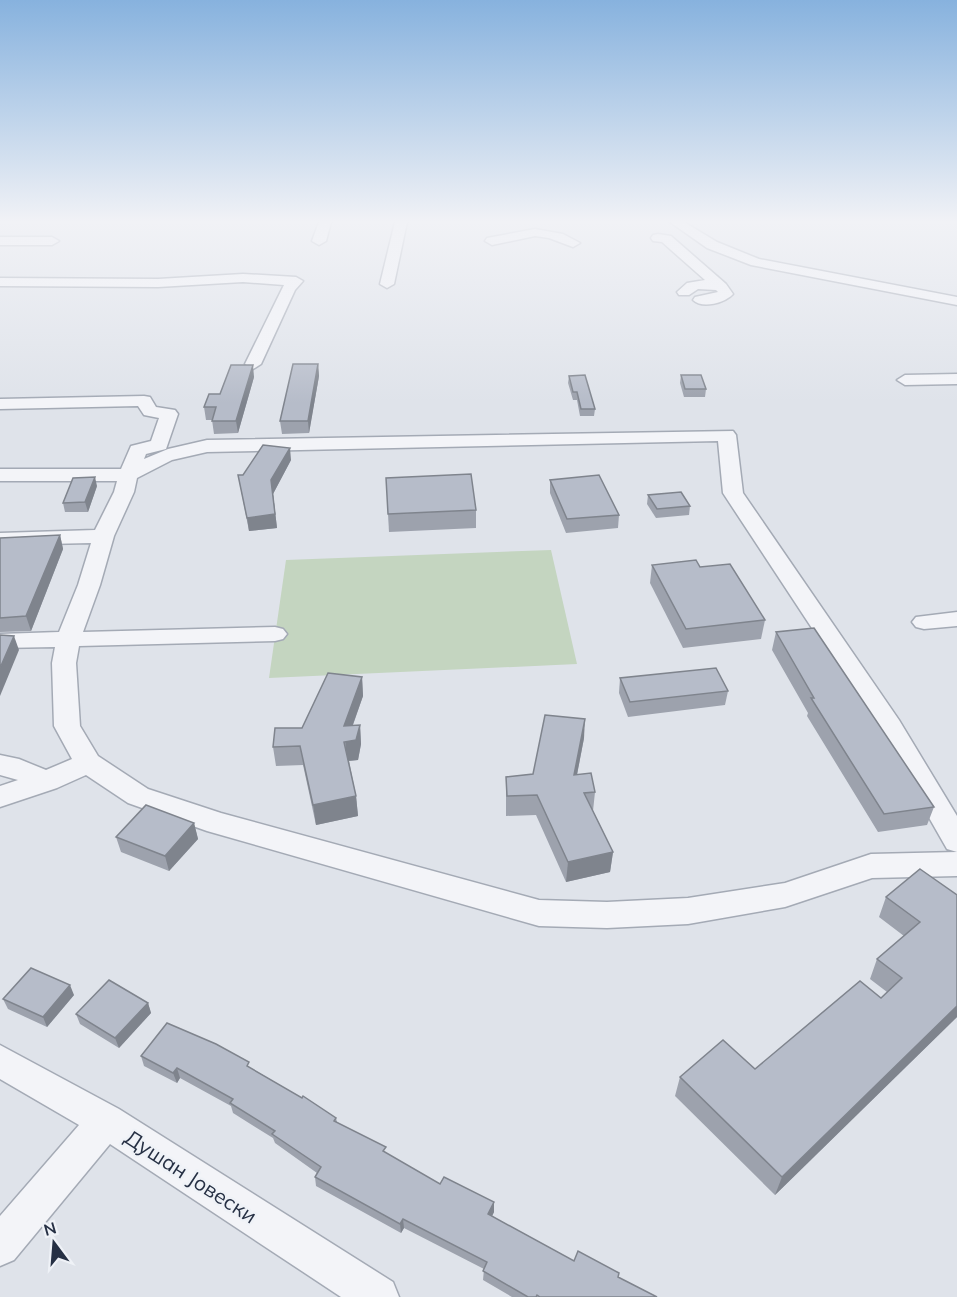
<svg xmlns="http://www.w3.org/2000/svg" width="957" height="1297" font-family="Mulish,sans-serif">
	<style>
		.green { fill: #c4d5c0 }
		.lines { fill: none; stroke-linecap: round; stroke-linejoin: round }
		.minor-casing { stroke: #a4aab5; stroke-width: 3 }
		.minor { fill: #f3f4f8; fill-rule: evenodd }
		.wall { fill: #9da2ad }
		.shaded-wall { fill: #7f848d }
		.building { fill: #b6bcc9; stroke: #7f848d; stroke-width: 1.5 }
		.labels { text-anchor: middle; dominant-baseline: central; stroke-width: 5; stroke-linejoin: round; paint-order: stroke }
		.near-street-label { font-size: 21px; fill: #263044; stroke: #eff2f7 }
	</style>
	<rect width="100%" height="100%" fill="#dfe3ea"/>
	<path class="green" d="M551 550 577 664 269 678 286 560Z"/>
	<g class="lines">
		<g class="minor-casing">
			<g id="minor">
				<path d="M319 222H331L326 241 319 245 312 241Z"/>
				<path d="M395 222H407L394 284 387 288 380 284Z"/>
				<path d="M670 222H684L717 242 759 259 957 297V305L751 265 707 248Z"/>
				<path d="M535 229 563 234 580 243 573 247 549 238 535 236 492 245 485 241 487 238Z"/>
				<path d="M658 234 671 236 726 284 733 294C725 303 702 309 693 300L695 297 718 292 716 290 698 289 689 295H679L677 292 687 283 705 280 662 242 653 241 651 238 653 235Z"/>
				<path d="M0 237H52L59 241 52 245H0Z"/>
				<path d="M243 274 296 277 303 281 295 290 261 364 253 369 245 364 284 285 243 282 158 287 0 286V278L158 279Z"/>
				<path d="M957 374V384L905 385 897 380 905 375Z"/>
				<path d="M144 396 150 397 156 407 175 410 178 414 166 449 146 454 144 459 168 449 207 440 733 431 736 435 743 493 899 720 957 816V852L947 849 879 730 723 493 718 441 207 452 172 460 137 478 134 492 114 536 100 585 83 632 275 627 283 629 287 634 283 639 275 641 79 646 76 663 80 726 98 756 148 789 221 813 539 900 607 902 688 898 785 883 871 854 957 852V876L872 878 785 907 688 924 607 928 539 926 207 831 128 803 86 775 57 788 0 807V786L18 780 0 775V755L19 759 46 770 72 759 54 726 52 663 55 647 0 648V634L59 632 78 585 91 543 0 545V533L95 530 114 492 117 481H0V469H121L131 446 151 441 159 418 144 415 138 406 0 409V399Z"/>
				<path d="M957 612V626L924 629 916 627 912 622 916 617Z"/>
				<path d="M0 1045 119 1109 393 1282 399 1297H341L110 1144 14 1260 0 1266V1216L79 1125 0 1079Z"/>
			</g>
		</g>
		<use href="#minor" class="minor"/>
	</g>
	<g class="wall">
		<path d="M318 364 319 376 309 433 282 434 280 421Z"/>
		<path d="M681 375 706 389 705 397H684L680 383Z"/>
		<path d="M569 376 595 409 594 416H580L577 400H573L568 383Z"/>
		<path d="M254 377 238 433 214 434 212 420H206L204 407 220 394Z"/>
		<path d="M291 460 273 494 277 528 249 531 238 475H243Z"/>
		<path d="M550 480 619 515 618 528 566 533 550 493Z"/>
		<path d="M97 486 88 512H65L63 503Z"/>
		<path d="M648 495 690 506 689 515 656 518 647 504Z"/>
		<path d="M476 510V528L389 532 388 514Z"/>
		<path d="M60 535 63 549 31 631 0 632V538Z"/>
		<path d="M652 565 700 567 765 620 761 639 683 648 650 583Z"/>
		<path d="M776 632 934 807 927 825 878 832 807 716 808 713 772 650Z"/>
		<path d="M362 677 363 696 353 725H360L361 744 358 760 349 761 356 796 358 816 316 825 303 765 276 766 273 747 302 728Z"/>
		<path d="M620 678 728 691 725 705 628 717 619 693Z"/>
		<path d="M584 738 577 775 595 792 593 811 613 852 610 872 566 882 536 815 506 816V777L533 774Z"/>
		<path d="M194 823 198 839 169 871 121 852 116 837Z"/>
		<path d="M957 895V1017L775 1195 675 1096 680 1077 755 1069 881 998 887 992 870 979 877 959 904 936 879 917 886 897Z"/>
		<path d="M74 995 47 1027 8 1009 3 999Z"/>
		<path d="M148 1003 151 1013 119 1048 80 1024 76 1014Z"/>
		<path d="M141 1056 251 1068 336 1118 337 1122 386 1153 440 1184 494 1202V1212L492 1216 574 1261 619 1273 618 1277 657 1297H512L483 1280 484 1269 404 1228 401 1233 316 1186 315 1177 317 1173 275 1143 273 1138 233 1113 231 1106 180 1078 177 1083 144 1066Z"/>
	</g>
	<g class="shaded-wall">
		<path d="M318 364 319 376 309 433 308 421Z"/>
		<path d="M253 365 254 377 238 433 236 421Z"/>
		<path d="M290 448 291 460 273 494 277 528 249 531 247 518 271 480Z"/>
		<path d="M95 477 97 486 88 512 85 502Z"/>
		<path d="M60 535 63 549 31 631 26 616Z"/>
		<path d="M14 636 19 650 0 696V668Z"/>
		<path d="M362 677 363 696 347 741 360 725 361 744 358 760 347 761 344 726Z"/>
		<path d="M585 719 584 738 573 795 574 775Z"/>
		<path d="M356 796 358 816 316 825 313 805Z"/>
		<path d="M194 823 198 839 169 871 165 856Z"/>
		<path d="M613 852 610 872 566 882 568 862Z"/>
		<path d="M70 985 74 995 47 1027 43 1017Z"/>
		<path d="M148 1003 151 1013 119 1048 115 1038Z"/>
		<path d="M957 1006V1017L775 1195 782 1177Z"/>
		<path d="M177 1068 180 1078 177 1083 173 1073Z"/>
		<path d="M494 1202V1212L488 1224V1214Z"/>
		<path d="M403 1219 404 1228 401 1233 400 1224Z"/>
	</g>
	<g class="building">
		<path d="M293 364H318L308 421H280Z"/>
		<path d="M231 365H253L236 421H212L216 407H204L209 394H220Z"/>
		<path d="M585 375 595 409H581L577 392H573L569 376Z"/>
		<path d="M681 375H701L706 389H685Z"/>
		<path d="M263 445 290 448 271 480 275 514 247 518 238 475H243Z"/>
		<path d="M471 474 476 510 388 514 386 478Z"/>
		<path d="M599 475 619 515 567 519 550 480Z"/>
		<path d="M95 477 85 502 63 503 73 478Z"/>
		<path d="M681 492 690 506 657 509 648 495Z"/>
		<path d="M60 535 26 616 0 618V538Z"/>
		<path d="M696 560 700 567 730 564 765 620 686 629 652 565Z"/>
		<path d="M814 628 934 807 884 814 811 698H814L776 632Z"/>
		<path d="M0 635 14 636 0 668Z"/>
		<path d="M716 668 728 691 630 702 620 678Z"/>
		<path d="M328 673 362 677 344 726 360 725 356 740 344 742 356 796 313 805 300 746 273 747 275 728H302Z"/>
		<path d="M545 715 585 719 574 775 591 773 595 792 584 793 613 852 568 862 537 795 507 796 506 777 533 774Z"/>
		<path d="M146 805 194 823 165 856 116 837Z"/>
		<path d="M920 869 957 895V1006L782 1177 680 1077 723 1040 755 1069 860 981 881 998 902 978 877 959 920 922 886 897Z"/>
		<path d="M31 968 70 985 43 1017 3 999Z"/>
		<path d="M109 980 148 1003 115 1038 76 1014Z"/>
		<path d="M167 1023 216 1044 249 1062 247 1066 302 1098 303 1096 336 1118 334 1121 386 1147 383 1151 440 1184 444 1177 494 1202 488 1214 574 1261 578 1251 619 1273 618 1277 657 1297H540L537 1295 536 1297H528L483 1271 487 1262 403 1219 400 1224 315 1177 321 1167 272 1134 275 1131 230 1103 233 1099 177 1068 173 1073 141 1056Z"/>
	</g>
	<linearGradient id="sky" x2="0" y2="1"><stop stop-color="#87b2de"/><stop offset="0.55" stop-color="#f1f2f6"/><stop offset="1" stop-color="#f1f2f6" stop-opacity="0"/></linearGradient>
	<rect width="957" height="403" fill="url(#sky)"/>
	<g class="labels">
		<g class="near-street-label">
			<text transform="translate(191 1176) rotate(33)">Душан Јовески</text>
		</g>
	</g>
	<g transform="translate(54 1243) rotate(344)" stroke="#eff2f7" stroke-width="4.5" paint-order="stroke">
	<path d="M0-4.5L10 22L0 15L-10 22Z" fill="#263044"/>
	<text y="-9" font-size="16" font-weight="bold" text-anchor="middle" fill="#263044">N</text>
	</g>
</svg>
